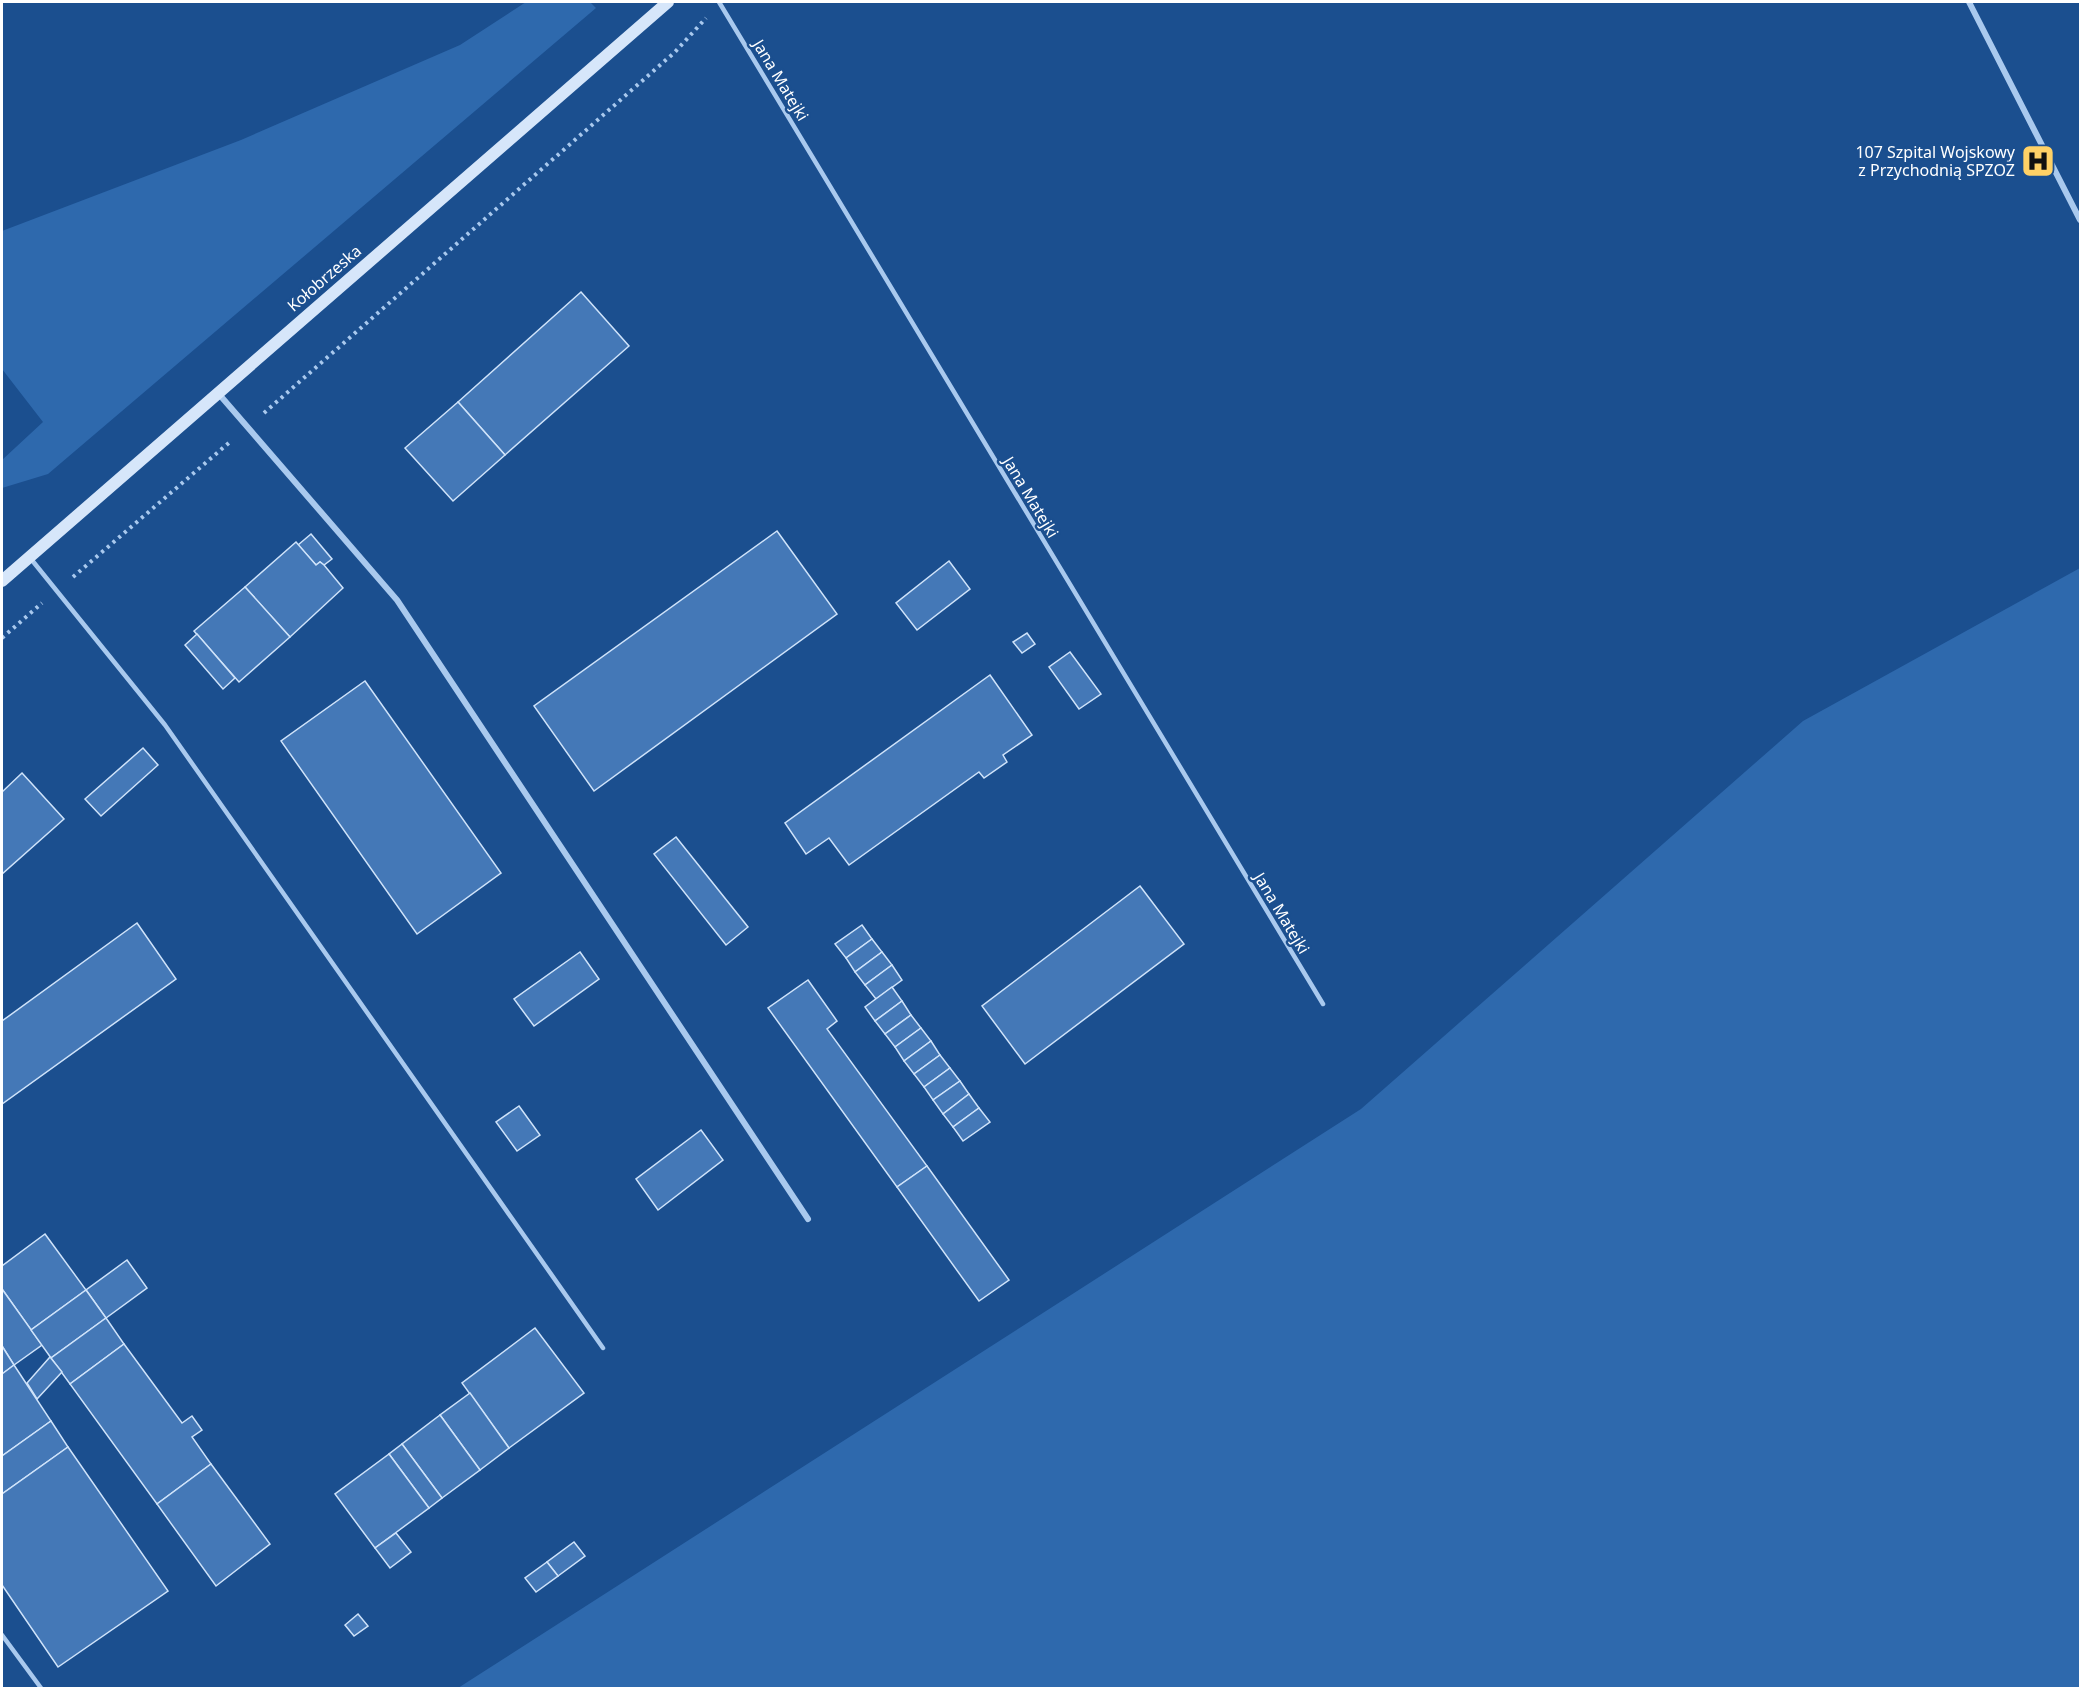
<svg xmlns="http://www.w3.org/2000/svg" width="2082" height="1690" font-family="'Noto Sans',sans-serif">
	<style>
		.green { fill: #2e69ad }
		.building { fill: #4478b7; stroke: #cfe3fa; stroke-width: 1.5 }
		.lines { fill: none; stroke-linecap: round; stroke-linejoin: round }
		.path { stroke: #a9c9ee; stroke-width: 4; stroke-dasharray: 3 4.5; stroke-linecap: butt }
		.lane { stroke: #a9c9ee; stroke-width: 4.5 }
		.street { stroke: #a9c9ee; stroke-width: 6 }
		.secondary { stroke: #d6e6fa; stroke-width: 12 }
		.labels { text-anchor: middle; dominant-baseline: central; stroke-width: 5; stroke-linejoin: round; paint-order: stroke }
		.street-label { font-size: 16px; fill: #fff; stroke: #1b4f8f }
		.poi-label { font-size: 16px; fill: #fff; stroke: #1b4f8f; text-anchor: end }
	</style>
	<rect width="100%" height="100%" fill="#1b4f8f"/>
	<g class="green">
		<path d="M526 2H590L596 8 48 474 2 488V460L43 422 2 369V231L241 140 460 45Z"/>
		<path d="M2080 568V1688H458L1361 1109 1803 721Z"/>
	</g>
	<g class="building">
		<path d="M581 292 629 346 505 455 458 402Z"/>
		<path d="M458 402 505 455 453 501 405 448Z"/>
		<path d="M777 531 837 614 594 791 534 706Z"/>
		<path d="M311 534 332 559 324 565 320 562 316 565 298 545Z"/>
		<path d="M296 542 316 565 320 562 324 565 343 588 290 637 245 587Z"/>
		<path d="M949 561 970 589 917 630 896 603Z"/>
		<path d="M245 587 290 637 239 682 194 631Z"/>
		<path d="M1027 633 1035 644 1022 653 1013 642Z"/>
		<path d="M197 634 235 678 223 689 185 645Z"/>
		<path d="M1070 652 1101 694 1079 709 1049 667Z"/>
		<path d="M990 675 1032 735 1003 755 1007 762 984 778 979 772 849 865 829 838 806 854 785 823Z"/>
		<path d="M365 681 501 873 417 934 281 741Z"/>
		<path d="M143 748 158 765 101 816 85 799Z"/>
		<path d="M22 773 64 819 2 874V792Z"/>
		<path d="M676 837 748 927 726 945 654 854Z"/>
		<path d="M1140 886 1184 944 1025 1064 982 1006Z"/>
		<path d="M137 923 176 979 2 1104V1021Z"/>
		<path d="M862 925 872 939 846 958 835 944Z"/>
		<path d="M872 939 882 952 855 972 846 958Z"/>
		<path d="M580 952 599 979 534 1026 514 999Z"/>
		<path d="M882 952 892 965 865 985 855 972Z"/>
		<path d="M892 965 902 980 876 999 865 985Z"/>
		<path d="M808 980 837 1021 827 1029 927 1166 897 1187 768 1008Z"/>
		<path d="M892 987 902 1001 875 1021 865 1007Z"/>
		<path d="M902 1001 911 1015 885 1034 875 1021Z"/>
		<path d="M911 1015 921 1028 895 1047 885 1034Z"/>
		<path d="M921 1028 931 1041 904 1061 895 1047Z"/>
		<path d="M931 1041 940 1055 914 1074 904 1061Z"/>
		<path d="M940 1055 950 1068 924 1087 914 1074Z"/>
		<path d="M950 1068 960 1081 933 1100 924 1087Z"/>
		<path d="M960 1081 969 1094 943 1114 933 1100Z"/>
		<path d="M969 1094 979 1108 953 1127 943 1114Z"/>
		<path d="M519 1106 540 1135 517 1151 496 1122Z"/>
		<path d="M979 1108 990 1122 963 1141 953 1127Z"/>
		<path d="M701 1130 723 1160 658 1210 636 1179Z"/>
		<path d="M927 1166 1009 1280 979 1301 897 1187Z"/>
		<path d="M45 1234 86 1290 31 1330 2 1289V1266Z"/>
		<path d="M127 1260 147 1288 106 1318 86 1290Z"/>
		<path d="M2 1289 42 1345 14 1365 2 1346Z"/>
		<path d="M86 1290 106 1318 51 1358 31 1330Z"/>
		<path d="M106 1318 124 1344 70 1384 51 1358Z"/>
		<path d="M535 1328 584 1393 509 1448 462 1383Z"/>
		<path d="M124 1344 182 1423 192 1416 202 1430 192 1437 211 1464 157 1504 70 1384Z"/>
		<path d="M2 1346 14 1365 2 1374Z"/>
		<path d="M50 1357 62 1372 37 1399 27 1383Z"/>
		<path d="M14 1365 51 1421 2 1456V1374Z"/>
		<path d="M470 1393 509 1448 480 1470 440 1415Z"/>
		<path d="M440 1415 480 1470 442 1498 402 1444Z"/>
		<path d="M51 1421 68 1447 2 1494V1456Z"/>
		<path d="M402 1444 442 1498 429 1508 389 1454Z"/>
		<path d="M68 1447 168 1591 58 1667 2 1585V1494Z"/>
		<path d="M389 1454 429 1508 375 1548 335 1494Z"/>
		<path d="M211 1464 270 1544 216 1586 157 1504Z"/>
		<path d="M396 1533 411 1552 390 1568 375 1548Z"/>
		<path d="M574 1542 585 1556 558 1576 547 1562Z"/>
		<path d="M547 1562 558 1576 536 1592 525 1578Z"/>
		<path d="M358 1614 368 1626 354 1636 345 1625Z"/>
	</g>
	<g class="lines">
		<g class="path">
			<path d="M264 413 675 52 706 18"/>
			<path d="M73 577 231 441"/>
			<path d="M2 638 42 603"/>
		</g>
		<g class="lane">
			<path d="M719 2 1323 1004"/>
			<path d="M31 559 165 725 603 1348"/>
			<path d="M2 1635 41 1688"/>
		</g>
		<g class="street">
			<path d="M1969 2 2080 220"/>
			<path d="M218 393 397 600 808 1219"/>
		</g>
		<path class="secondary" d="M2 581 668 2"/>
	</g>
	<defs>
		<g id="hospital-square" transform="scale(1.725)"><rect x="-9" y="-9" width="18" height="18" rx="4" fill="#ffd166" stroke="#1b4f8f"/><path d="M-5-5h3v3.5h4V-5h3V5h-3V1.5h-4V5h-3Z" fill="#111"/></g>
	</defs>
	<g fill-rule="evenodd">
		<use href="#hospital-square" x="2038" y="161"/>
	</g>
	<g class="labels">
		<g class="street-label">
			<text transform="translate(781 80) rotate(59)">Jana Matejki</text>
			<text transform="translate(324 278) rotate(-41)">Kołobrzeska</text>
			<text transform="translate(1031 497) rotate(59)">Jana Matejki</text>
			<text transform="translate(1282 913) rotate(59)">Jana Matejki</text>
		</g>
		<g class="poi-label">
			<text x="2015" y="152">107 Szpital Wojskowy<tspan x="2015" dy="18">z Przychodnią SPZOZ</tspan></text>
		</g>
	</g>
	<rect width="2082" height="1690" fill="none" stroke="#ffffff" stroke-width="6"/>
</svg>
